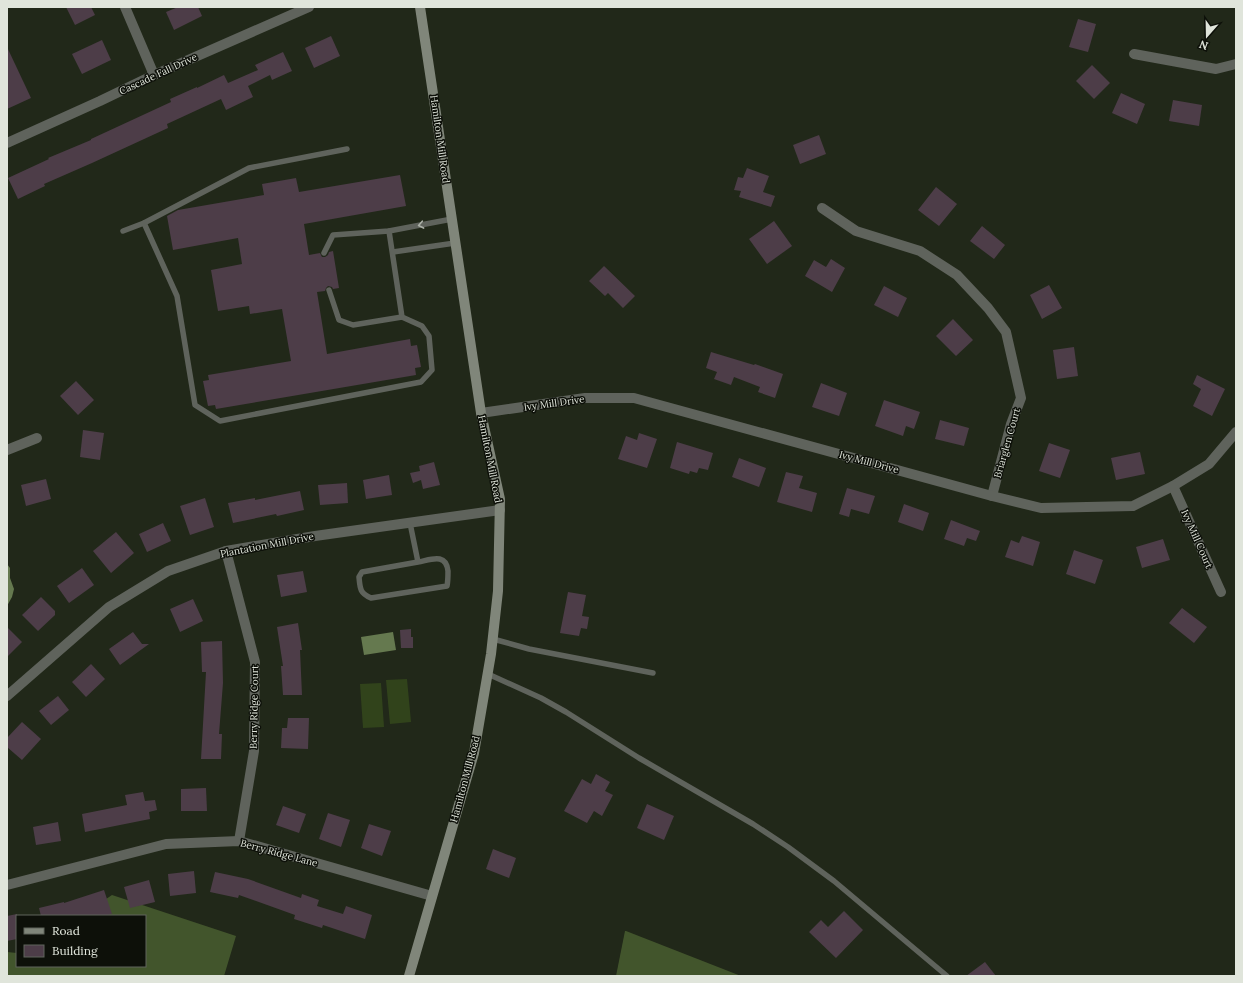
<svg xmlns="http://www.w3.org/2000/svg" width="1243" height="983" font-family="Lora,serif">
	<style>
		.green { fill: #31431b }
		.forest { fill: #42552c }
		.water { fill: #65794f }
		.building { fill: #4d3d48 }
		.lines { fill: none; stroke-linecap: round; stroke-linejoin: round }
		.service { stroke: #5f635c; stroke-width: 5.5 }
		.minor { stroke: #5f635c; stroke-width: 10 }
		.secondary { stroke: #80867a; stroke-width: 10 }
		.oneway { stroke: #acb1a8 }
		.labels { text-anchor: middle; dominant-baseline: central; stroke-width: 3; stroke-linejoin: round; paint-order: stroke }
		.street-label { font-size: 10px; fill: #e0e5db; stroke: #0d1009 }
	</style>
	<rect width="100%" height="100%" fill="#212819"/>
	<g class="green">
		<path d="M407 679 411 722 390 724 386 680Z"/>
		<path d="M381 683 384 727 363 728 360 684Z"/>
	</g>
	<g class="forest">
		<path d="M112 895 236 936 224 976H7V952L17 953V966H145V916H81Z"/>
		<path d="M625 931H626L741 976H616Z"/>
	</g>
	<g class="water">
		<path d="M7 564 10 568V578L14 589 12 597 7 606Z"/>
		<path d="M393 632 396 650 364 655 361 637Z"/>
	</g>
	<g class="building">
		<path d="M66 7H91L95 15 75 25Z"/>
		<path d="M178 7H198L202 16 174 30 166 12Z"/>
		<path d="M1078 19 1096 24 1088 52 1069 47Z"/>
		<path d="M331 36 340 56 314 68 305 48Z"/>
		<path d="M102 40 111 60 82 74 72 54Z"/>
		<path d="M7 47 31 98 7 109Z"/>
		<path d="M283 52 292 71 272 80 270 75 248 86 253 97 226 110 221 99 167 124 168 128 92 163 44 184 45 186 18 199 8 178 49 159 48 158 91 140V139L171 102 170 99 197 87V88L224 75 228 83 258 70 255 65Z"/>
		<path d="M1092 65 1110 83 1094 99 1076 81Z"/>
		<path d="M1121 93 1145 104 1137 124 1112 113Z"/>
		<path d="M1173 100 1202 105 1199 126 1169 121Z"/>
		<path d="M819 135 826 154 800 164 793 145Z"/>
		<path d="M747 168 769 176 763 192 775 196 771 207 739 197 741 191 734 190 738 177 743 178Z"/>
		<path d="M400 175 406 206 304 224 309 255 320 253 322 257H325L328 255 329 252 333 251 339 288 333 289 332 287 328 286 326 288 325 291 317 292 327 354 410 339 411 346 417 345 421 367 415 368 416 375 216 409 215 405 208 406 203 381 209 380 208 375 291 361 282 309 250 314 249 306 218 311 211 270 242 264 238 238 173 250 167 216 178 210 264 195 262 184 296 178 299 192Z"/>
		<path d="M936 187 957 204 939 226 918 210Z"/>
		<path d="M774 221 792 246 767 264 749 239Z"/>
		<path d="M982 226 1005 245 994 259 970 241Z"/>
		<path d="M831 259 845 268 832 292 805 276 814 260 826 267Z"/>
		<path d="M604 266 635 296 623 308 608 293 605 296 589 281Z"/>
		<path d="M1049 285 1062 308 1042 319 1030 295Z"/>
		<path d="M884 286 907 298 898 317 874 305Z"/>
		<path d="M953 319 973 340 956 356 936 336Z"/>
		<path d="M1074 347 1078 376 1057 379 1053 350Z"/>
		<path d="M711 352 754 365 755 364 783 374 775 398 758 392 760 387 734 377 731 385 714 379 717 372 706 368Z"/>
		<path d="M1197 375 1225 389 1212 416 1193 406 1201 389 1193 384Z"/>
		<path d="M76 381 94 400 78 415 60 396Z"/>
		<path d="M821 383 847 393 839 416 812 407Z"/>
		<path d="M884 400 920 412 914 429 906 426 903 436 875 426Z"/>
		<path d="M940 420 969 428 964 446 935 439Z"/>
		<path d="M83 430 104 433 100 460 80 457Z"/>
		<path d="M639 433 657 439 647 468 618 459 626 436 637 440Z"/>
		<path d="M677 442 713 453 708 470 699 468 697 473 690 471 689 474 670 468Z"/>
		<path d="M1049 443 1070 450 1060 478 1039 471Z"/>
		<path d="M1140 452 1145 474 1116 480 1111 458Z"/>
		<path d="M739 458 766 468 759 487 732 477Z"/>
		<path d="M434 462 440 485 423 489 421 480 413 483 410 473 420 471 419 466Z"/>
		<path d="M786 472 803 476 799 488 817 493 812 512 777 502Z"/>
		<path d="M389 475 392 495 366 499 363 480Z"/>
		<path d="M46 479 51 499 26 506 21 485Z"/>
		<path d="M347 483 348 503 320 505 318 485Z"/>
		<path d="M847 488 875 496 869 514 851 509 849 517 839 514Z"/>
		<path d="M300 491 304 510 277 516 276 514 233 523 228 503 255 498V500Z"/>
		<path d="M205 498 214 527 190 535 180 506Z"/>
		<path d="M904 504 929 513 923 531 898 522Z"/>
		<path d="M951 520 980 531 976 541 967 538 964 546 944 539Z"/>
		<path d="M163 523 171 541 147 552 139 534Z"/>
		<path d="M116 532 134 553 111 573 93 551Z"/>
		<path d="M1022 536 1040 542 1033 566 1005 557 1011 540 1019 543Z"/>
		<path d="M1163 539 1170 560 1142 568 1136 547Z"/>
		<path d="M1074 550 1103 560 1095 584 1066 574Z"/>
		<path d="M82 568 94 585 69 603 57 586Z"/>
		<path d="M303 571 307 592 281 597 277 575Z"/>
		<path d="M568 592 586 595 582 616 589 617 587 629 581 628 579 636 560 633Z"/>
		<path d="M41 597 55 611V615L38 631 22 615Z"/>
		<path d="M193 599 203 621 180 632 170 609Z"/>
		<path d="M1182 608 1207 627 1194 643 1169 623Z"/>
		<path d="M298 623 302 650H300L302 695H283L281 666H283L277 627Z"/>
		<path d="M7 627 22 642 7 657Z"/>
		<path d="M411 629V637H413V648H401L400 630Z"/>
		<path d="M133 632 142 644H149L120 665 109 649Z"/>
		<path d="M222 641 223 683 219 734H222L221 759H201L206 672H202L201 642Z"/>
		<path d="M91 664 105 679 86 697 72 682Z"/>
		<path d="M58 696 69 710 51 725 39 711Z"/>
		<path d="M288 718H309L308 749 281 748 282 728H287Z"/>
		<path d="M22 722 41 739 22 760 7 747V738Z"/>
		<path d="M596 774 610 782 605 791 613 795 602 816 594 811 587 823 564 811 582 779 591 784Z"/>
		<path d="M206 788 207 811H181V789Z"/>
		<path d="M143 792 145 801 155 800 157 810 149 812 150 819 85 832 82 814 127 805 125 795Z"/>
		<path d="M647 804 674 816 664 840 637 828Z"/>
		<path d="M283 806 306 814 299 833 276 825Z"/>
		<path d="M328 813 350 820 341 847 319 839Z"/>
		<path d="M58 822 61 841 36 845 33 827Z"/>
		<path d="M369 824 391 831 382 856 361 848Z"/>
		<path d="M493 849 516 858 509 878 486 869Z"/>
		<path d="M194 871 196 893 170 896 168 874Z"/>
		<path d="M215 872 248 879 301 898 302 894 319 900 317 906 343 914 346 906 372 915 365 939 323 925 322 928 294 919 295 915 239 895 238 898 210 892Z"/>
		<path d="M149 880 155 902 130 908 124 887Z"/>
		<path d="M104 890 112 914 104 916H41L39 908 64 902V903Z"/>
		<path d="M844 911 863 930 836 958 809 932 821 920 828 927Z"/>
		<path d="M17 914V939L7 941V916Z"/>
		<path d="M985 962 996 976H966Z"/>
	</g>
	<g class="lines">
		<g class="service">
			<path d="M144 223 177 296 195 405 220 421 421 382 432 370 429 336 422 326 402 317 389 231"/>
			<path d="M123 231 144 223 249 168 347 149"/>
			<path d="M393 252 455 243"/>
			<path d="M324 253 333 235 389 231 452 219"/>
			<path d="M329 290 339 320 353 325 402 317"/>
			<path d="M410 523 418 562C430 560 446 552 448 571 448 576 448 581 447 586L371 598C360 593 360 589 359 577L362 572 418 562"/>
			<path d="M493 639 529 649 653 673"/>
			<path d="M488 674 541 698 566 712 639 758 753 824 788 847 834 881 947 976"/>
		</g>
		<g class="minor">
			<path d="M125 7 154 75"/>
			<path d="M1134 54 1216 69 1236 64"/>
			<path d="M7 143 100 101 154 75 309 7"/>
			<path d="M822 208 856 231 920 251 957 275 988 308 1006 332 1021 398 1011 424 992 496"/>
			<path d="M481 413 585 398H634L992 496 1041 508 1133 506 1173 486 1209 464 1236 432"/>
			<path d="M7 450 37 438"/>
			<path d="M1173 486 1221 592"/>
			<path d="M226 551 255 662 254 751 239 841"/>
			<path d="M7 696 109 607 168 571 226 551 315 536 500 510"/>
			<path d="M7 885 166 844 239 841 432 896"/>
		</g>
		<path class="secondary" d="M409 976 474 753 491 654 498 591 500 499 481 413 420 7"/>
	</g>
	<defs><path id="oneway-chevron" d="M-2-3.5L2.5 0L-2 3.5" fill="none" stroke-width="1.6" stroke-linecap="round" stroke-linejoin="round"/></defs>
	<use class="oneway" href="#oneway-chevron" transform="translate(421 225) rotate(169)"/>
	<g class="labels">
		<g class="street-label">
			<text transform="translate(158 74) rotate(-25)">Cascade Fall Drive</text>
			<text transform="translate(440 139) rotate(82)">Hamilton Mill Road</text>
			<text transform="translate(554 403) rotate(-8)">Ivy Mill Drive</text>
			<text transform="translate(1007 443) rotate(-74)">Briarglen Court</text>
			<text transform="translate(490 459) rotate(79)">Hamilton Mill Road</text>
			<text transform="translate(869 462) rotate(15)">Ivy Mill Drive</text>
			<text transform="translate(1197 539) rotate(66)">Ivy Mill Court</text>
			<text transform="translate(267 545) rotate(-11)">Plantation Mill Drive</text>
			<text transform="translate(254 707) rotate(-89)">Berry Ridge Court</text>
			<text transform="translate(465 779) rotate(-75)">Hamilton Mill Road</text>
			<text transform="translate(279 853) rotate(15)">Berry Ridge Lane</text>
		</g>
	</g>
	<rect width="1243" height="983" fill="none" stroke="#e0e5db" stroke-width="16"/>
	<rect x="16" y="915" width="130" height="52" fill="#0d1009" stroke="#61655d"/>
	<rect x="24" y="928" width="20" height="6" fill="#80867a" stroke="#61655d"/>
	<text x="52" y="935" font-size="12" fill="#e0e5db">Road</text>
	<rect x="24" y="945" width="20" height="12" fill="#4d3d48" stroke="#61655d"/>
	<text x="52" y="955" font-size="12" fill="#e0e5db">Building</text>
	<g transform="translate(1207 36) rotate(200)" stroke="#0d1009" stroke-width="3" paint-order="stroke">
	<path d="M0-3L7 15L0 10L-7 15Z" fill="#e0e5db"/>
	<text y="-6" font-size="11" font-weight="bold" text-anchor="middle" fill="#e0e5db">N</text>
	</g>
</svg>
